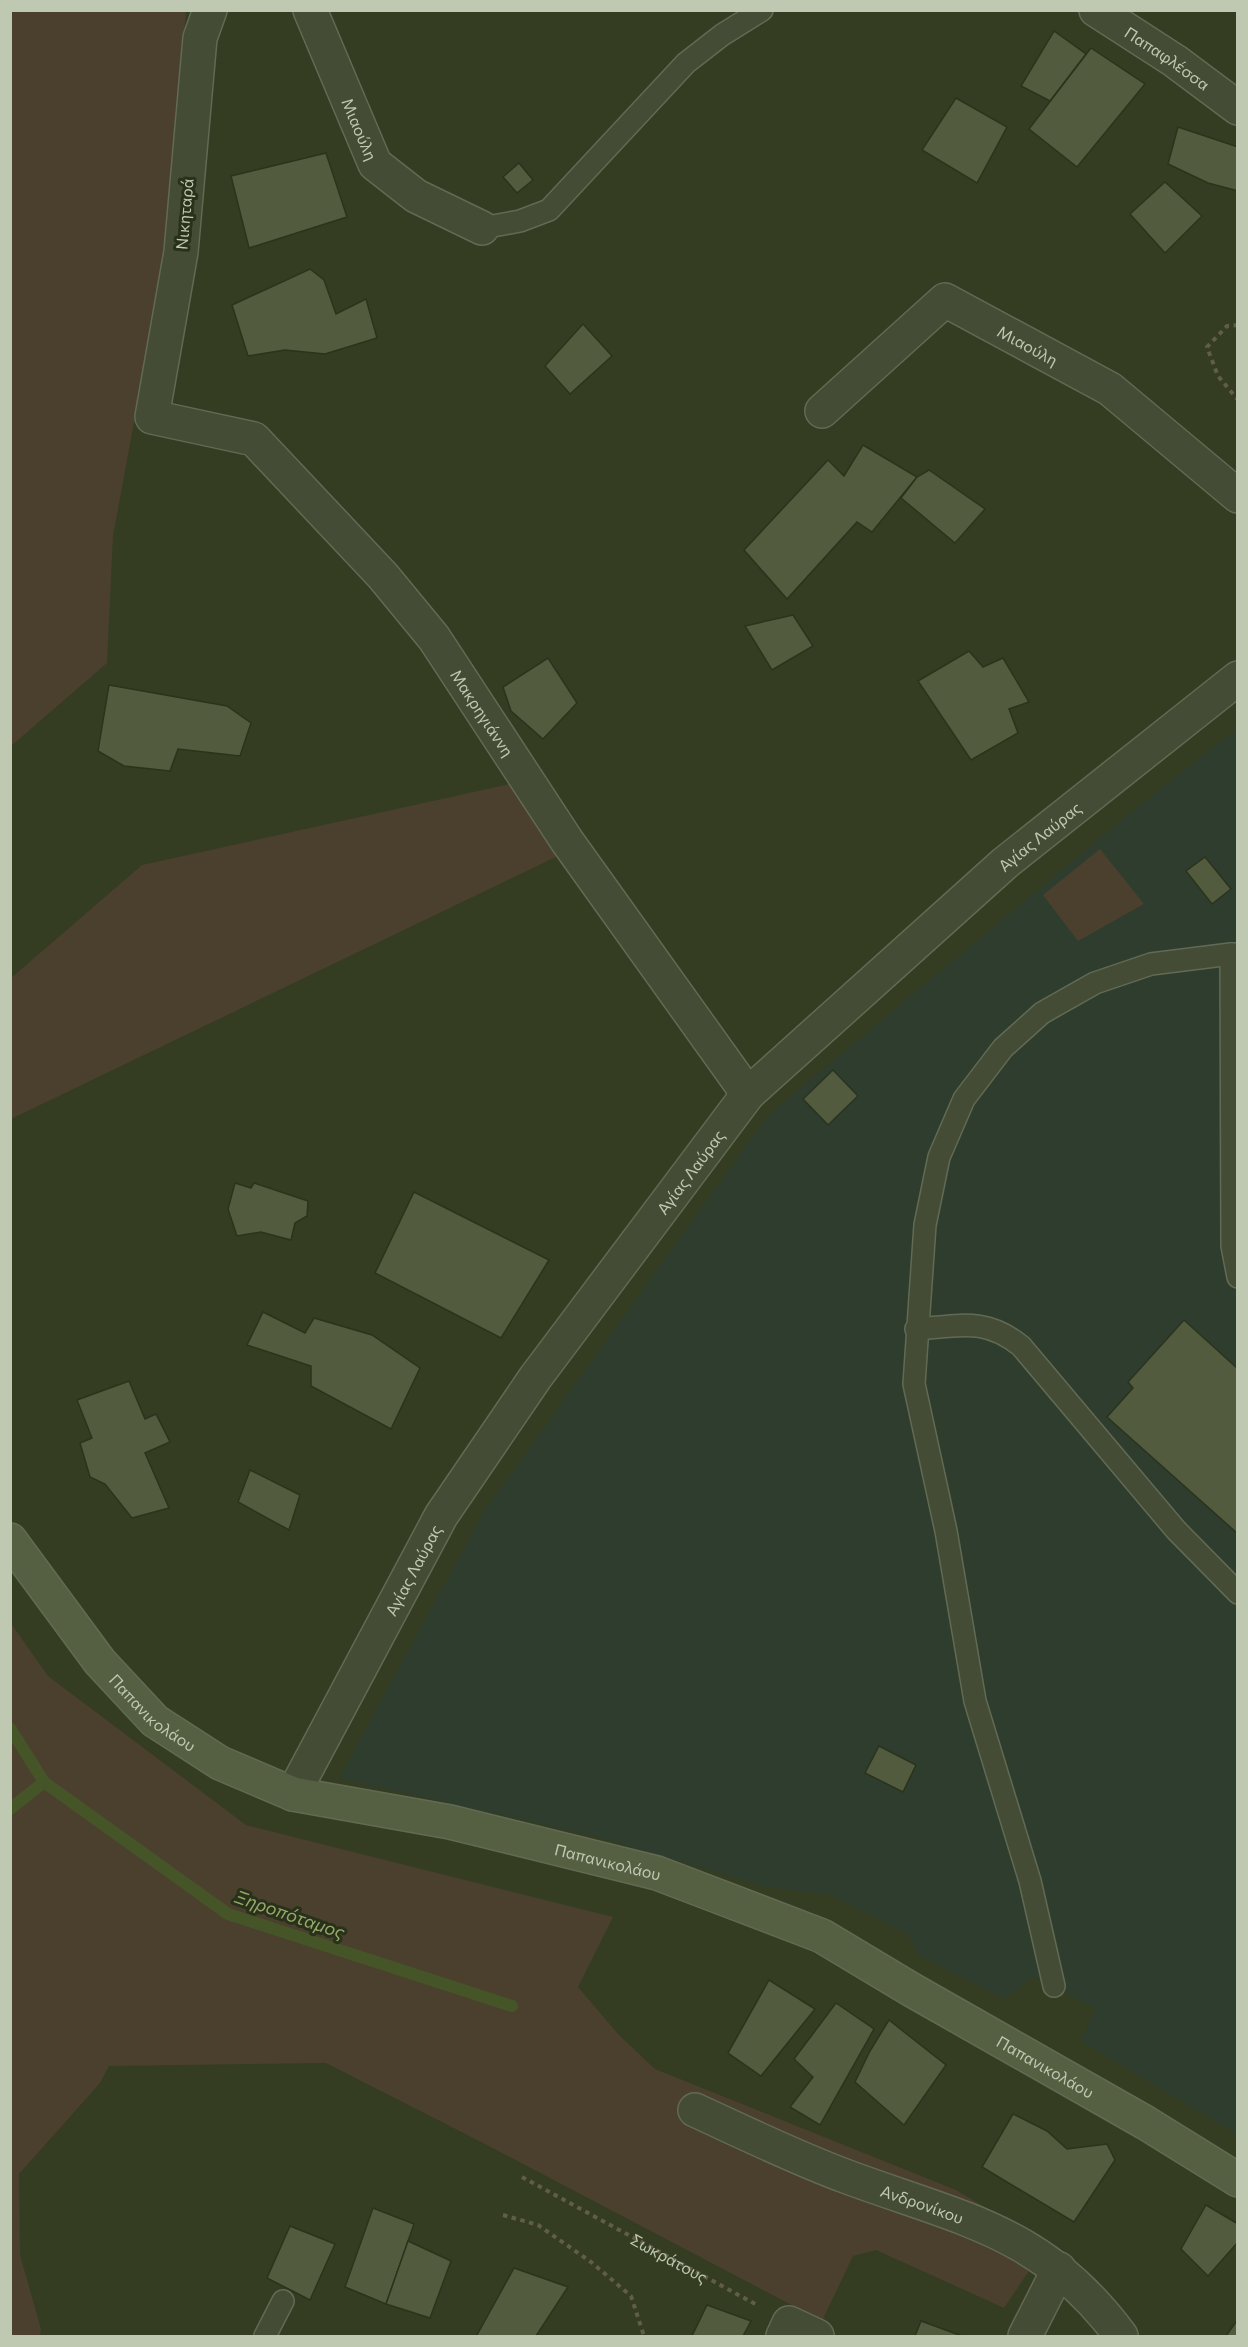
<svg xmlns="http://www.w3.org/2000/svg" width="1248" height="2347" font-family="Commissioner,sans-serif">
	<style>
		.medical { fill: #2f3d2e }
		.green { fill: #4a402d }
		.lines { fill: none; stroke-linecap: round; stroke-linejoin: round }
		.stream { stroke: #465528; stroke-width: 12 }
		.building { fill: #525b3d; stroke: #2b331d; stroke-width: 1.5 }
		.service-casing { stroke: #626a54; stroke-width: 24 }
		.minor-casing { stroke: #626a54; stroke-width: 36 }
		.secondary-casing { stroke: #626a54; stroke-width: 36 }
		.path { stroke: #605d48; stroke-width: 4; stroke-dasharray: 4.5 4.5; stroke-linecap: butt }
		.service { stroke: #454c35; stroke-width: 21 }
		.minor { stroke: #454c35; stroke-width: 33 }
		.secondary { stroke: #556043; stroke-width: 33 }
		.labels { text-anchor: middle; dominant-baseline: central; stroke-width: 6; stroke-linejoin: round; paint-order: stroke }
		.street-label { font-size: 16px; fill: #bfc8b1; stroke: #29311b }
		.water-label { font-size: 18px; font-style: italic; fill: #94a968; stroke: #29311b }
	</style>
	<rect width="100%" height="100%" fill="#343c21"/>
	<path class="medical" d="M1237 729V2134L1081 2041 1095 2008 1033 1977 1004 1999 920 1956 907 1934 831 1895 766 1887 594 1836 339 1778 485 1510 769 1114 1135 809Z"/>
	<g class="green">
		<path d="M11 11H186L165 255 113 536 107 663 11 746Z"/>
		<path d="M519 782 564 853 11 1119V978L142 865Z"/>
		<path d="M1100 849 1144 904 1078 941 1043 895Z"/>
		<path d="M10 1622 48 1676 246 1825 613 1917 578 1987 619 2035 655 2069 956 2190 1047 2244 1004 2308 876 2250 853 2256 822 2321 485 2144 326 2063 109 2066 100 2083 19 2174 20 2255 41 2329 40 2336H11Z"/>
	</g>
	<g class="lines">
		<g class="stream">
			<path d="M10 1728 44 1782 228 1914 512 2006"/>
			<path d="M10 1809 44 1782"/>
		</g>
	</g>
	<g class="building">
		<path d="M1054 31 1086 54 1050 101 1021 86Z"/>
		<path d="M1091 48 1145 84 1077 167 1029 129Z"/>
		<path d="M956 98 1007 127 977 183 922 150Z"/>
		<path d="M1178 127 1238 147V191L1208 183 1168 164Z"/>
		<path d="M326 153 347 217 249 248 231 176Z"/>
		<path d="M519 163 533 180 517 193 503 177Z"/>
		<path d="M1165 182 1202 216 1165 253 1130 214Z"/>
		<path d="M310 269 324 280 336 314 366 299 377 338 325 354 285 350 248 356 232 305Z"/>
		<path d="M583 324 612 356 570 394 545 366Z"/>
		<path d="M863 445 917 477 872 532 857 522 787 599 744 550 828 460 844 476Z"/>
		<path d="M929 470 985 509 955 543 901 498 917 477Z"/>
		<path d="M793 615 813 646 772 670 745 626Z"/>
		<path d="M969 651 983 667 1003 658 1029 702 1009 709 1018 733 971 760 918 681Z"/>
		<path d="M548 658 577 703 543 739 511 711 503 687Z"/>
		<path d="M109 685 227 706 251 723 240 756 178 749 170 771 124 766 98 751Z"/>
		<path d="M1205 857 1231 889 1212 904 1186 871Z"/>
		<path d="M833 1070 858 1096 828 1125 803 1099Z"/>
		<path d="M235 1183 251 1188 254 1183 308 1201 307 1216 295 1223 291 1240 261 1232 237 1236 228 1209Z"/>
		<path d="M414 1192 549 1260 501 1338 375 1273Z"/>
		<path d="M263 1312 305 1333 314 1318 372 1335 420 1368 391 1429 311 1386V1366L247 1345Z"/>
		<path d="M1184 1320 1238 1369V1534L1107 1417 1133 1388 1128 1382Z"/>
		<path d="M129 1381 145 1419 156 1414 170 1442 145 1453 169 1508 132 1518 105 1484 90 1477 80 1443 92 1438 77 1400Z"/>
		<path d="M250 1470 300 1495 289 1530 238 1502Z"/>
		<path d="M879 1746 916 1765 903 1792 865 1773Z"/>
		<path d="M769 1980 815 2009 761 2076 728 2053Z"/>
		<path d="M836 2003 874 2029 820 2125 790 2107 813 2077 794 2059Z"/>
		<path d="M889 2020 946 2065 904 2125 855 2082 870 2051Z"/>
		<path d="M1013 2114 1047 2131 1067 2149 1107 2144 1115 2160 1074 2222 982 2167Z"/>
		<path d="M1206 2205 1238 2224V2242L1208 2276 1181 2249Z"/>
		<path d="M373 2208 414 2224 386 2304 345 2287Z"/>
		<path d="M290 2226 335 2244 310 2300 267 2278Z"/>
		<path d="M408 2241 451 2261 430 2318 386 2304Z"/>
		<path d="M514 2268 568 2287 536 2336H478L477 2335Z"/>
		<path d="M707 2305 751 2321 743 2336H692Z"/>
		<path d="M1238 2319V2336H1226Z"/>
		<path d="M921 2321 962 2336H915Z"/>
	</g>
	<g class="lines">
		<g class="service-casing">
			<g id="service">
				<path d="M482 228 520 221 549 210 686 63 722 35 762 10"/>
				<path d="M1238 954H1231L1232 1246 1238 1277"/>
				<path d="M916 1329C960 1326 985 1317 1021 1346L1176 1530 1238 1593"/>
				<path d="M1054 1986 1030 1881 975 1701 946 1531 914 1384 925 1225 939 1157 964 1099 1003 1048 1042 1013 1095 983 1151 964 1231 954"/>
				<path d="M265 2336 283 2301"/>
			</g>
		</g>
		<g class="minor-casing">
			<g id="minor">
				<path id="s2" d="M210 10 200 38 181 252 152 417 254 439 383 576 434 638 567 841 748 1094"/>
				<path id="s3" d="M310 10 375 164 416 196 482 228"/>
				<path id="s4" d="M1096 10 1175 61 1238 108"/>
				<path id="s5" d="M822 411 945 300 1110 389 1238 496"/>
				<path id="s6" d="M293 1794 441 1516 535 1378 748 1094 1005 863 1238 678"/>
				<path id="s7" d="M695 2110C745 2133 794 2157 845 2176 960 2219 1043 2230 1121 2336"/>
				<path d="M783 2336 789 2323 817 2336"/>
				<path d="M1025 2336 1059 2269"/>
			</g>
		</g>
		<g class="secondary-casing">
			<g id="secondary">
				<path id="s8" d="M10 1540 100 1662 155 1721 220 1763 293 1794 450 1822 657 1873 822 1936 912 1990 1146 2123 1238 2180"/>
			</g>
		</g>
		<g class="path">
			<path d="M1238 325 1227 326 1207 347 1218 376 1238 400"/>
			<path id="s1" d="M522 2177 757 2305"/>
			<path d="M503 2215 538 2225 591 2262 631 2296 644 2336"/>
		</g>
		<use href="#service" class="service"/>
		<use href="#minor" class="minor"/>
		<use href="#secondary" class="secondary"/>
	</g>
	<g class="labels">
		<g class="street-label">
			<text stroke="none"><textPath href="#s4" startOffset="86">Παπαφλέσσα</textPath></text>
			<text stroke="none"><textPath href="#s3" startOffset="129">Μιαούλη</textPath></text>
			<text transform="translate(184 214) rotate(-85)">Νικηταρά</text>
			<text stroke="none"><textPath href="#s5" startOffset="260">Μιαούλη</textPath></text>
			<text stroke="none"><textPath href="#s2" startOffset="874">Μακρηγιάννη</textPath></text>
			<text stroke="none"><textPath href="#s6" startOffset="1226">Αγίας Λαύρας</textPath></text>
			<text stroke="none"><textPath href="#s6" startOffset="740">Αγίας Λαύρας</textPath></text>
			<text stroke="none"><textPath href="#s6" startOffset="254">Αγίας Λαύρας</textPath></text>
			<text stroke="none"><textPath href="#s8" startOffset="225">Παπανικολάου</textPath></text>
			<text stroke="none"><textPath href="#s8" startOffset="711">Παπανικολάου</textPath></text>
			<text stroke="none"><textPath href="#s8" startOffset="1197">Παπανικολάου</textPath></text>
			<text stroke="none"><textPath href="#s7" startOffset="246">Ανδρονίκου</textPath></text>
			<text stroke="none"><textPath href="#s1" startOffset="168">Σωκράτους</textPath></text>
		</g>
		<g class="water-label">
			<text transform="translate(290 1914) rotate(19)">Ξηροπόταμος</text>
		</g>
	</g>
	<rect width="1248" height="2347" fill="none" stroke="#bfc8b1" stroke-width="24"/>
</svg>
